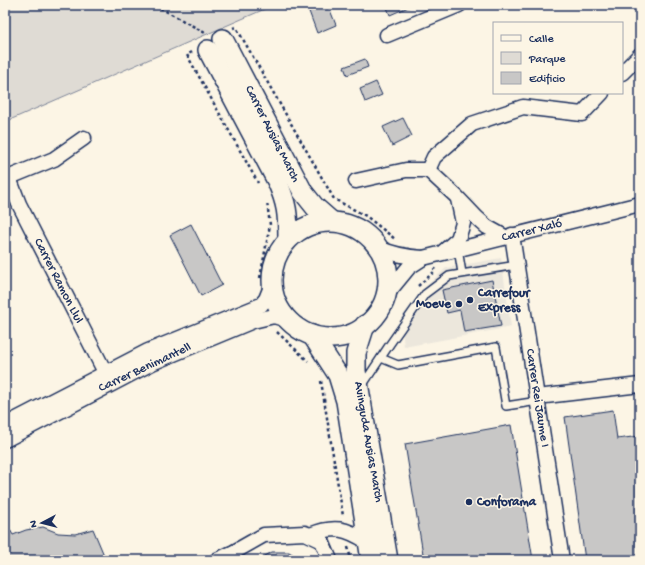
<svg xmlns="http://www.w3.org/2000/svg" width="645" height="565" font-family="'Gochi Hand',sans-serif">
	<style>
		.built { fill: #ece7dc }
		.green { fill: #dfdbd4; stroke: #7d8599 }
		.building { fill: #c8c7c6; stroke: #1b2f5e }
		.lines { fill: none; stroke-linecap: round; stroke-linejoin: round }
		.service-casing { stroke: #1b2f5e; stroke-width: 10 }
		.minor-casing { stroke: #1b2f5e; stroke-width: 17 }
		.secondary-casing { stroke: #1b2f5e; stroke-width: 22 }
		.path { stroke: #1b2f5e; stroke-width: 2.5; stroke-dasharray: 3 3; stroke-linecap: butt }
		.service { stroke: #fcf5e5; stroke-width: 7 }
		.minor { stroke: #fcf5e5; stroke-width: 14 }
		.secondary { stroke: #fcf5e5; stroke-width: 19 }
		.poi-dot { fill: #1b2f5e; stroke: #fcf5e5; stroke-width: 1.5 }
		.labels { text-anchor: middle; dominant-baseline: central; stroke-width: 3; stroke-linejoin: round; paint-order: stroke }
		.street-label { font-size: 13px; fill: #1b2f5e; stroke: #fcf5e5 }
		.poi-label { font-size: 13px; font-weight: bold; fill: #1b2f5e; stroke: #fcf5e5; text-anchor: start }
	</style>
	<rect width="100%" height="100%" fill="#fcf5e5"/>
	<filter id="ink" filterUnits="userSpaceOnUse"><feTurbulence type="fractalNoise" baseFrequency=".025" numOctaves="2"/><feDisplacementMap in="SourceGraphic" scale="8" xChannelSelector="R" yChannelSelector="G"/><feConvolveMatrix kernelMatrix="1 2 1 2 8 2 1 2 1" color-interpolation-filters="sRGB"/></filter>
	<g filter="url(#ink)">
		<path class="built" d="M501 258 511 327 404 347 401 318 422 290 446 268Z"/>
		<path class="green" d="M5 5H274L5 122Z"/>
		<g class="building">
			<path d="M310 5H328L336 25 317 33 307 6Z"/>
			<path d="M386 5H413L390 15Z"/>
			<path d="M365 59 368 67 347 75 344 67Z"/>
			<path d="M376 82 382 95 365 102 360 89Z"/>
			<path d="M403 118 412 136 392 146 383 127Z"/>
			<path d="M191 224 222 285 201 296 170 235Z"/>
			<path d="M492 280 501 326 464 332 460 310 447 313 442 290Z"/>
			<path d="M613 410 617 439 640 436V560H585L565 417Z"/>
			<path d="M511 425 533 560H424L405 444Z"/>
			<path d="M43 527 58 533 75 534 93 529 106 560H5V530L9 528 13 535 26 530Z"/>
			<path d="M272 552H289L302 560H258Z"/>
		</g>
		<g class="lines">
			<g class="service-casing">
				<g id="service">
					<path d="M458 249 462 273"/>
					<path d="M381 358 398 365 496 347 506 406 538 401"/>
					<path d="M362 386 390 344 425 294 449 276 517 265"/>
				</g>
			</g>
			<g class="minor-casing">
				<g id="minor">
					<path d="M387 35 459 5"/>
					<path d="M622 73 640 55"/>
					<path d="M428 170 434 157 472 124 523 107 582 114 602 93"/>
					<path d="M9 178 19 204 109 380"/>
					<path d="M5 179 54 159 84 138"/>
					<path d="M356 181 406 170H428L457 197 477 218 487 227 505 237"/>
					<path d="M512 235 562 560"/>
					<path d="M379 248C394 255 407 257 423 258L640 204"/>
					<path d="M443 252 458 239 463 223 458 199"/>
					<path d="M386 295 409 267 423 258"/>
					<path d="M537 397 640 385"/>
					<path d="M5 425 148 351 261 305 266 299 272 284"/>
					<path d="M5 440 152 363 253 321 274 316 290 321"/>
					<path d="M310 535C334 525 346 528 368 542"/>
					<path d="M217 560 234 552 264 535 305 533 322 541 330 560"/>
				</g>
			</g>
			<g class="secondary-casing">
				<g id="secondary">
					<path d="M223 39 303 192 315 207 331 221"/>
					<path d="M208 50 277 181C287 204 288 214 288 239"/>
					<circle cx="330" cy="280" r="58"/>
					<path d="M365 325 356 353V371L388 560"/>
					<path d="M312 335 338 375 346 401 371 560"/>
				</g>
			</g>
			<g class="path">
				<path d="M155 5 207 34"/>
				<path d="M233 28 236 27 334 199 366 216 395 239"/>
				<path d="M192 52 187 55 258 183"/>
				<path d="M260 278 270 225 267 202"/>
				<path d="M418 286 435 271 434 268"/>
				<path d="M277 332 308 361"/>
				<path d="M321 381 343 516"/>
				<path d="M348 547 351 560"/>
			</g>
			<use href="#service" class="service"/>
			<use href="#minor" class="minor"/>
			<use href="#secondary" class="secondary"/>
		</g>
	</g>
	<g class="poi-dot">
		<circle cx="470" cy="300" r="4"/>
		<circle cx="459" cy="304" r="4"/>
		<circle cx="469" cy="502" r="4"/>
	</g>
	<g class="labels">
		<g class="street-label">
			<text transform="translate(272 134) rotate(63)">Carrer Ausias March</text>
			<text transform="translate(532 231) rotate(-14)">Carrer Xaló</text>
			<text transform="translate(58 281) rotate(63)">Carrer Ramon Llul</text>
			<text transform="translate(145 368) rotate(-25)">Carrer Benimantell</text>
			<text transform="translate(537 398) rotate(81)">Carrer Rei Jaume I</text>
			<text transform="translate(368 442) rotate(80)">Avinguda Ausias March</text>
		</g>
		<g class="poi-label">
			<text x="478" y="293">Carrefour<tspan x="478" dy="15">Express</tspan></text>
			<text x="451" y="304" text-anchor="end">Moeve</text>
			<text x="477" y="502">Conforama</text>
		</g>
	</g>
	<rect width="645" height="565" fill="none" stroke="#fcf5e5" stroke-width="20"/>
	<rect x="10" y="10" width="625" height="545" fill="none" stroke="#1b2f5e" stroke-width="1.5" filter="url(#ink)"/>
	<rect x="493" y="22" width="130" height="72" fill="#fcf5e5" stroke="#a2a6af"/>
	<rect x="501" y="35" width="20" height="6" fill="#fcf5e5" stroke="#a2a6af"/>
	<text x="529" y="42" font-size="12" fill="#1b2f5e">Calle</text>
	<rect x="501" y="52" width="20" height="12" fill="#dfdbd4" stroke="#a2a6af"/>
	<text x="529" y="62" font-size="12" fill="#1b2f5e">Parque</text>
	<rect x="501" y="72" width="20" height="12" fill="#c8c7c6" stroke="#a2a6af"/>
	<text x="529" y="82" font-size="12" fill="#1b2f5e">Edificio</text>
	<g transform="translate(42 523) rotate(263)" stroke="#fcf5e5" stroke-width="3" paint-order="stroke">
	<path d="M0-3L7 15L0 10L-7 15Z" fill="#1b2f5e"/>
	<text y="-6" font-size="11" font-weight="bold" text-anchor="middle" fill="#1b2f5e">N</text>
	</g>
</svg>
